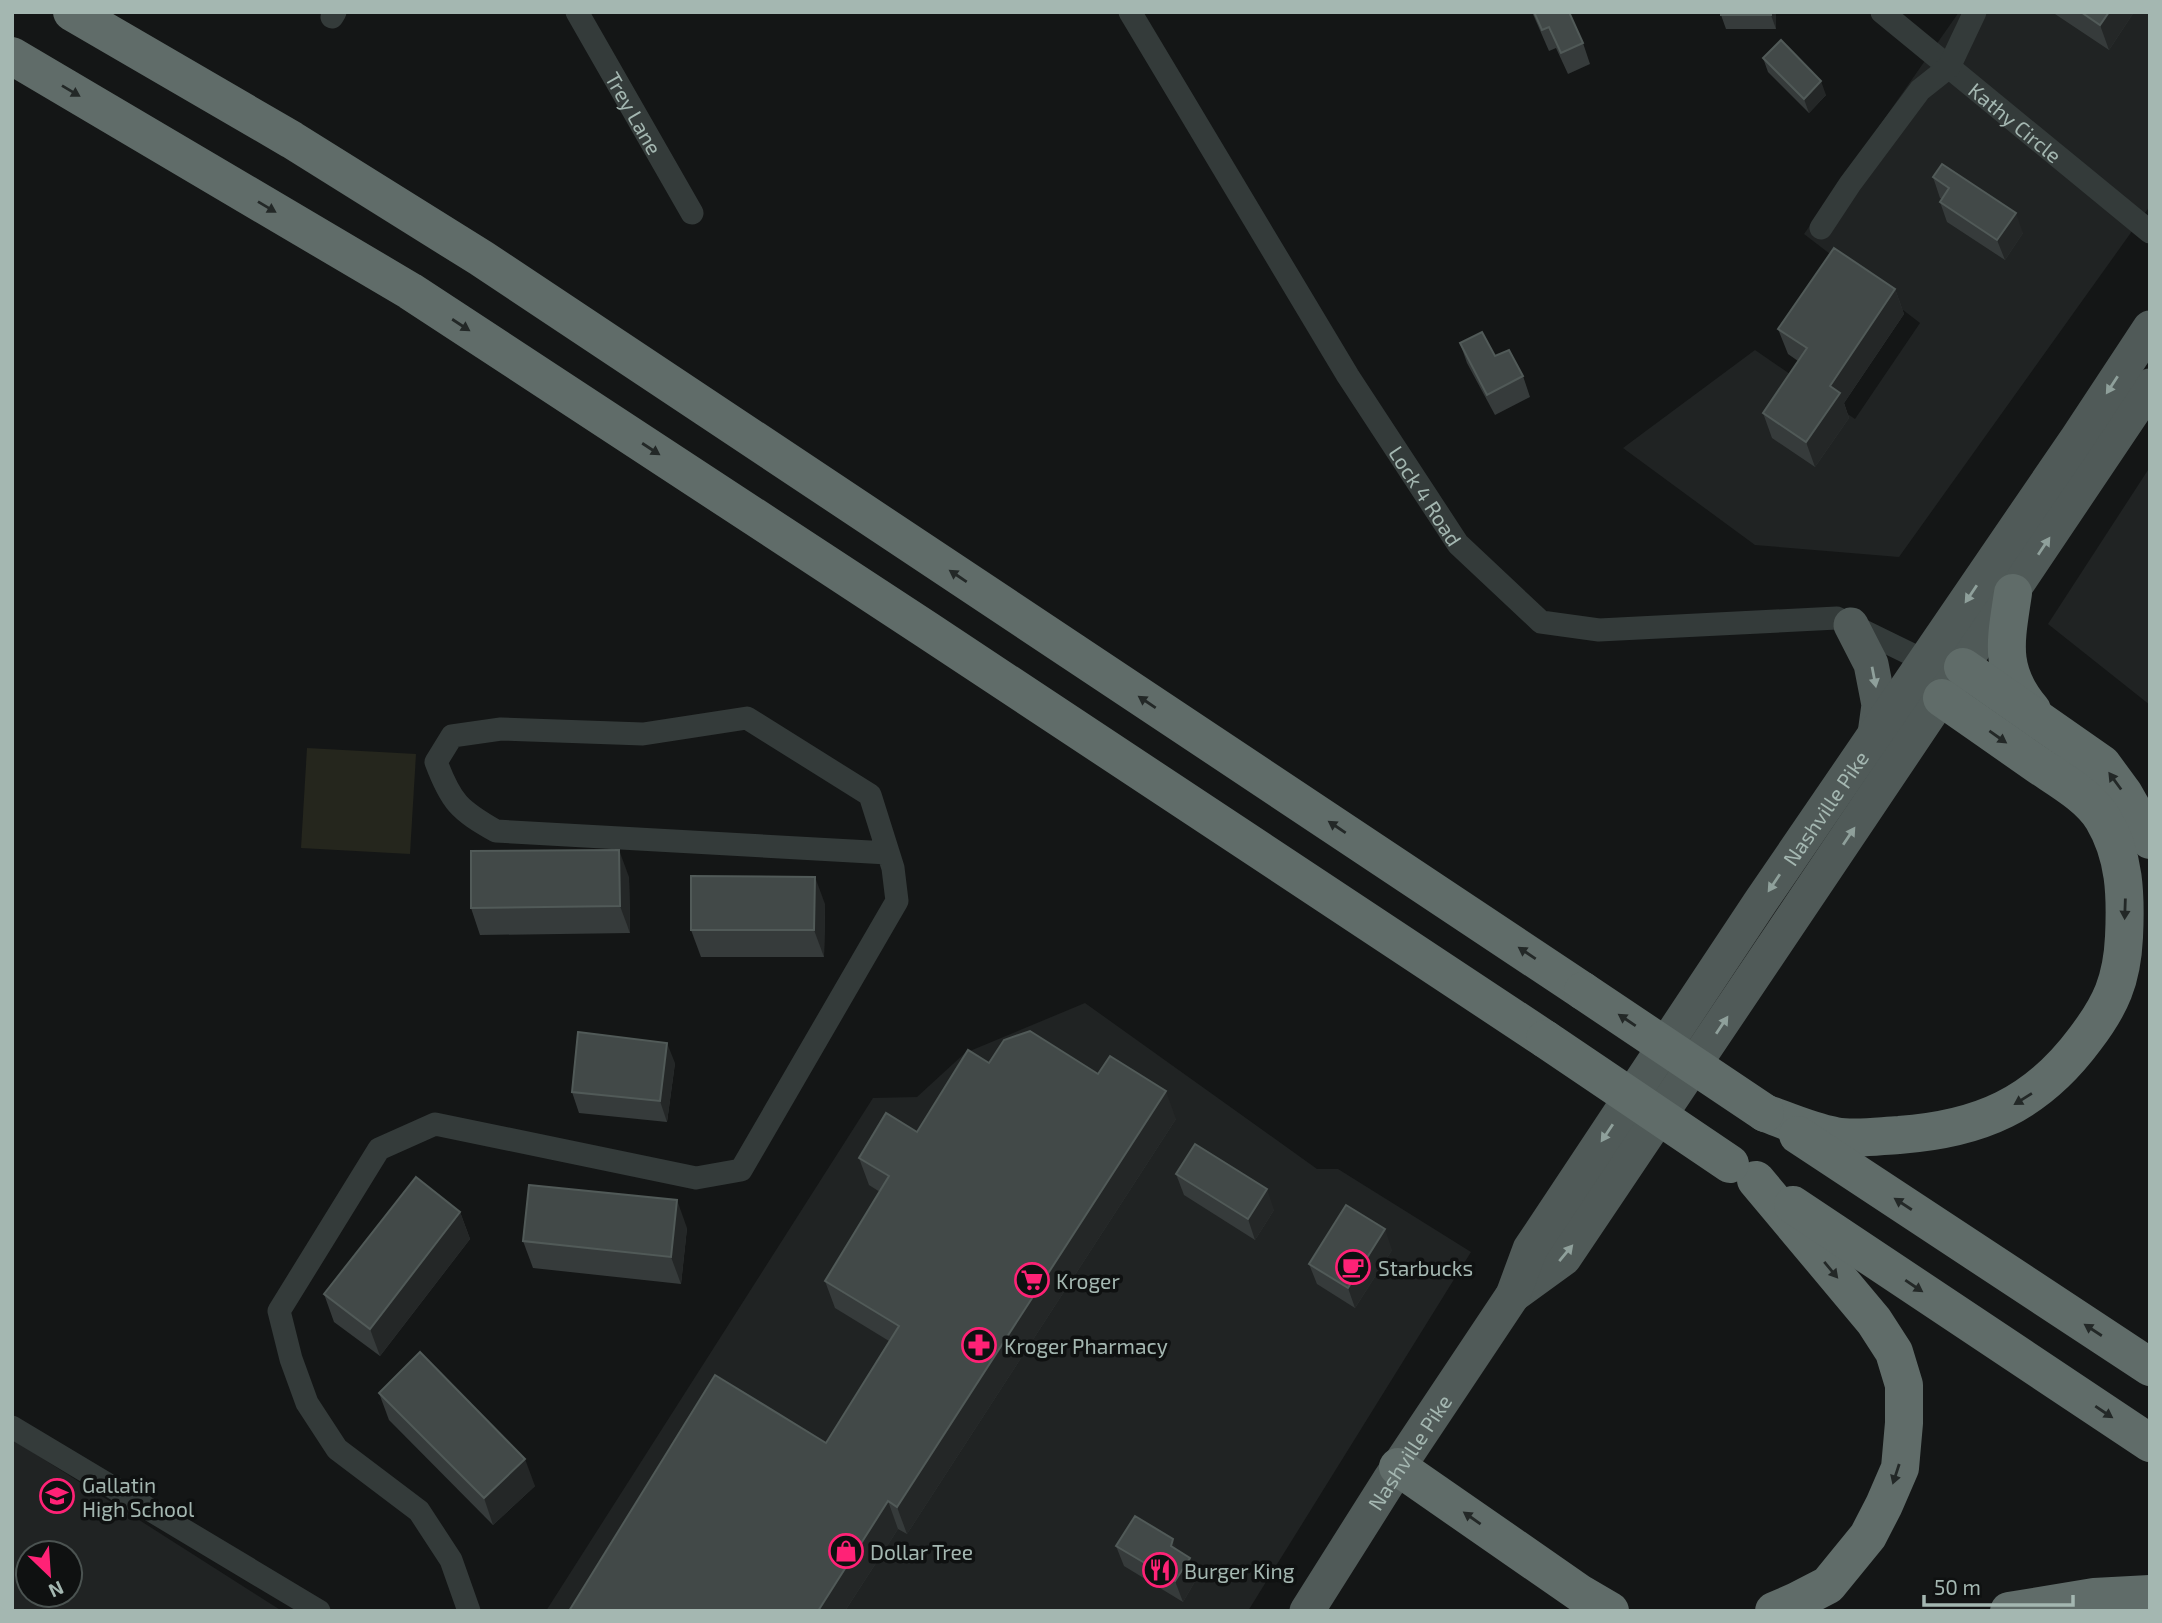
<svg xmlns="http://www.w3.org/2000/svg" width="2162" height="1623" font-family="'Exo 2',sans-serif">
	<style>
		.built { fill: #202323; fill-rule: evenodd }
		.green { fill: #25261d }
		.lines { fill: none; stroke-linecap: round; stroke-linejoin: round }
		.street { stroke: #343b3a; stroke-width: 23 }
		.primary { stroke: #505a58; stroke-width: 35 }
		.highway { stroke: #606c69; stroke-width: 38 }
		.highway-bridge { stroke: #606c69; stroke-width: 38 }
		.wall { fill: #363b3b }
		.shaded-wall { fill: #242727 }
		.building { fill: #424948; stroke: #515a58; stroke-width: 2 }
		.oneway { fill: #232827 }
		.oneway2 { fill: #8fa09b }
		.labels { text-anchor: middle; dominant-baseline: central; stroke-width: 7; stroke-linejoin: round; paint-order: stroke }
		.street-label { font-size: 21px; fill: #a4b7b1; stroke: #0f1111 }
		.poi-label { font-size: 21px; fill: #a4b7b1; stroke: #0f1111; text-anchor: start }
	</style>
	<rect width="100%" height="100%" fill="#141616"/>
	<g class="built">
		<path d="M1959 12H2150V206L1899 557 1755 545 1623 448 1755 350 1855 419 1920 323 1804 234Z"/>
		<path d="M2150 467V705L2048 624Z"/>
		<path d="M1085 1003 1317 1169H1338L1471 1252 1248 1611H546L873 1098 917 1097 965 1053Z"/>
		<path d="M12 1439 282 1611H12ZM28 1553H70V1595H28Z"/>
	</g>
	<path class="green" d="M307 748 416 754 410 854 301 848Z"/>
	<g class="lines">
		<g class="street">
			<path id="s1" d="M577 12 692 213"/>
			<path id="s2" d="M1130 12 1348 376 1458 544 1541 622 1599 630 1837 618 1925 661"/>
			<path id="s3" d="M1882 12 2150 232"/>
			<path d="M332 17 335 12"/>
			<path d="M1821 228 1850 184 1920 90 1949 67 1975 12"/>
			<path d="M12 1427 319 1611"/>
			<path d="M469 1611 451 1560 419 1511 337 1449 307 1403 291 1359 279 1311 379 1149 435 1124 696 1178 741 1170 897 901 893 868 870 795 747 718 643 734 501 729 452 736 436 762C451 802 459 810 496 831L888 853"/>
		</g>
		<g class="primary">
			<path d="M1851 625 1871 664 1879 705 1875 734"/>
			<path d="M1513 1295 1564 1258 2150 386"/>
			<path id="s4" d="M1307 1611 1389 1481 1513 1295 1530 1249 1761 901 2078 437 2150 328"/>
		</g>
		<g class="highway">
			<path d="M72 12 292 140 481 258 1583 991"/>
			<path d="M12 56 410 291 927 630 1545 1039"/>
			<path d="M2013 593C2006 641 1998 670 2032 710"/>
			<path d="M1963 667 2102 764 2124 794 2150 840"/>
			<path d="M1765 1113C1787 1121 1812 1132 1835 1136 1854 1140 1879 1136 1899 1135 1980 1129 2036 1105 2085 1039 2111 1005 2122 980 2124 937 2126 895 2125 856 2103 819 2089 796 2060 780 2038 765 2006 743 1974 720 1942 698"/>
			<path d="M1798 1135 2150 1367"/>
			<path d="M1756 1180 1874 1321 1894 1352 1904 1385V1423L1900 1468 1884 1505 1868 1536 1828 1585 1797 1601 1774 1611"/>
			<path d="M1793 1205 2150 1443"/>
			<path d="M1398 1467 1581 1594 1610 1611"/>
			<path d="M2009 1611 2094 1597 2150 1594"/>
		</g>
		<g class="highway-bridge">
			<path d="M1583 991 1765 1113"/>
			<path d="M1545 1039 1730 1164"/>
		</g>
	</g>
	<g class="wall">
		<path d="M1532 12H1569L1583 43 1590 64 1568 74 1556 48 1549 51Z"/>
		<path d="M1776 12V29H1726L1721 15Z"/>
		<path d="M2052 12H2134L2109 50Z"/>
		<path d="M1763 58 1826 95 1809 113 1768 72Z"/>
		<path d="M1933 177 2023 233 2005 260 1947 222 1940 202 1942 199 1940 198Z"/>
		<path d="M1895 289 1904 314 1844 403 1849 418 1815 467 1772 438 1763 413 1798 361 1788 354 1778 329Z"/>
		<path d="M1460 343 1495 356 1523 376 1530 397 1495 415 1467 363Z"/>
		<path d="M629 877 630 933 480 935 471 908Z"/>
		<path d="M825 904 824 957H701L691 930Z"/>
		<path d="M675 1063 667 1122 579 1113 572 1092Z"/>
		<path d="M989 1063 1098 1074 1176 1119 907 1534 898 1529 845 1611H569L826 1443 889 1341 835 1308 825 1281 880 1192 869 1185 859 1158 917 1132Z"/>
		<path d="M1176 1174 1274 1210 1255 1240 1184 1195Z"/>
		<path d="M460 1212 470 1239 380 1356 334 1322 324 1294Z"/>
		<path d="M687 1228 681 1284 533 1268 523 1241Z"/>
		<path d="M1392 1250 1355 1308 1317 1284 1309 1264Z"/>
		<path d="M379 1393 535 1486 493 1525 389 1420Z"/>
		<path d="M1116 1546 1177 1550 1190 1558 1197 1578 1183 1602 1124 1566Z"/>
	</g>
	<g class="shaded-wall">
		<path d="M1771 12H1776V29L1771 15Z"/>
		<path d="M2109 12H2134L2109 50 2100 25Z"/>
		<path d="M1821 81 1826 95 1809 113 1804 99Z"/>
		<path d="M2016 213 2023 233 2005 260 1997 240Z"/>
		<path d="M1895 289 1904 314 1844 403 1849 418 1815 467 1806 442 1830 386Z"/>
		<path d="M619 850 629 877 630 933 620 906Z"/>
		<path d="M815 877 825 904 824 957 814 930Z"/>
		<path d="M667 1043 675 1063 667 1122 660 1101Z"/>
		<path d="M1166 1091 1176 1119 907 1534 897 1507Z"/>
		<path d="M1267 1189 1274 1210 1255 1240 1248 1219Z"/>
		<path d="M677 1200 687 1228 681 1284 671 1257Z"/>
		<path d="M460 1212 470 1239 380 1356 370 1329Z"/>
		<path d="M1385 1229 1392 1250 1355 1308 1348 1288Z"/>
		<path d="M525 1459 535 1486 493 1525 484 1498Z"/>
		<path d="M888 1501 898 1529 845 1611H818Z"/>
		<path d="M1173 1539 1180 1559 1171 1546Z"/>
		<path d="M1190 1558 1197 1578 1183 1602 1175 1581Z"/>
	</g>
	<g class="building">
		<path d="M1534 12H1569L1583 43 1561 53 1549 27 1542 30Z"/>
		<rect x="1721" y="12" width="50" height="3"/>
		<path d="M2081 12H2109L2100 25Z"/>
		<path d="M1781 40 1821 81 1804 99 1763 58Z"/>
		<path d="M1942 164 2016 213 1997 240 1940 202 1949 188 1933 177Z"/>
		<path d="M1834 248 1895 289 1830 386 1840 393 1806 442 1763 413 1807 348 1778 329Z"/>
		<path d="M1482 332 1495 356 1509 350 1523 376 1487 395 1460 343Z"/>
		<path d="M619 850 620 906 471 908V851Z"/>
		<path d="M691 876 815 877 814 930H691Z"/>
		<path d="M1030 1031 1098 1074 1110 1056 1166 1091 897 1507 888 1501 818 1611H569L715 1375 826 1443 899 1326 825 1281 889 1176 859 1158 886 1113 917 1132 968 1050 989 1063 1004 1040Z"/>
		<path d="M578 1032 667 1043 660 1101 572 1092Z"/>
		<path d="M1195 1144 1267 1189 1248 1219 1176 1174Z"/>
		<path d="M416 1177 460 1212 370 1329 324 1294Z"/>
		<path d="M529 1185 677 1200 671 1257 523 1241Z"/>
		<path d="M1346 1205 1385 1229 1348 1288 1309 1264Z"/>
		<path d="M420 1352 525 1459 484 1498 379 1393Z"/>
		<path d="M1135 1516 1173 1539 1171 1546 1190 1558 1175 1581 1116 1546Z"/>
	</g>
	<defs><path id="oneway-solid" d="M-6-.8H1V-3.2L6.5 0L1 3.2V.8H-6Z" transform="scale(1.75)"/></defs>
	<g class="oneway">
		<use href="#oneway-solid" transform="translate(71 91) rotate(31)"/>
		<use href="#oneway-solid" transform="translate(267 207) rotate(31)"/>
		<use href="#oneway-solid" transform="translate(461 325) rotate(33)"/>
		<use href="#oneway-solid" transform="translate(651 449) rotate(33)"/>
		<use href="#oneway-solid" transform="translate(958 576) rotate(-146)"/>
		<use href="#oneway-solid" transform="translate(1147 702) rotate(-146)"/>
		<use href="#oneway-solid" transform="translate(1998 737) rotate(35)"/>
		<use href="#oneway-solid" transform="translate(2115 781) rotate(-126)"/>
		<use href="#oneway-solid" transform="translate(1337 827) rotate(-146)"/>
		<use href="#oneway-solid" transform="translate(2125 909) rotate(92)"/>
		<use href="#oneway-solid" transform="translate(1527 953) rotate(-146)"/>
		<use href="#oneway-solid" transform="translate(1627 1020) rotate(-146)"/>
		<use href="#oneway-solid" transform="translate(2023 1099) rotate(148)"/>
		<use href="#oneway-solid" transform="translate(1903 1204) rotate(-147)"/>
		<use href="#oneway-solid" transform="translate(1831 1270) rotate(50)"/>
		<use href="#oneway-solid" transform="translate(1914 1286) rotate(34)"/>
		<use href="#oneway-solid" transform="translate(2093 1330) rotate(-147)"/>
		<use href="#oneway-solid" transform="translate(2104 1412) rotate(34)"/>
		<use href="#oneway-solid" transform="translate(1896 1474) rotate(108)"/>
		<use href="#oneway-solid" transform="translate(1472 1518) rotate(-145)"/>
	</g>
	<g class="oneway2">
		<use href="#oneway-solid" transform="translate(2112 385) rotate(123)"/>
		<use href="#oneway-solid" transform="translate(2044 546) rotate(-56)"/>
		<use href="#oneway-solid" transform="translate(1971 594) rotate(124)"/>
		<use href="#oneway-solid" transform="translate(1874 677) rotate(79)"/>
		<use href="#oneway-solid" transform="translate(1849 836) rotate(-56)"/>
		<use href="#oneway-solid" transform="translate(1774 883) rotate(124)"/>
		<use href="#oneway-solid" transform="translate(1722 1025) rotate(-56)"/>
		<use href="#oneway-solid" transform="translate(1607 1133) rotate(124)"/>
		<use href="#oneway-solid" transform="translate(1566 1253) rotate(-50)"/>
	</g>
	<defs>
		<g id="cafe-ring" transform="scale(1.75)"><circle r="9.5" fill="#0f1111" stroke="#ff2276" stroke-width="1.5"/><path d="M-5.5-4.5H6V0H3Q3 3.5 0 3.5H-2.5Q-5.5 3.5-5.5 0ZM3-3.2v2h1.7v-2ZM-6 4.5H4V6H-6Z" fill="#ff2276"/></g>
		<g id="supermarket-ring" transform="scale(1.75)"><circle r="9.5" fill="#0f1111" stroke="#ff2276" stroke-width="1.5"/><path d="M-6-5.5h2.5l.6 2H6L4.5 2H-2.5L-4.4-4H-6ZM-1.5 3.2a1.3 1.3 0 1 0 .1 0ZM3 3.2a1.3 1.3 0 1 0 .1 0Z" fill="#ff2276"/></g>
		<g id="pharmacy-ring" transform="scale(1.75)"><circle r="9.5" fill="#0f1111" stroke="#ff2276" stroke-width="1.5"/><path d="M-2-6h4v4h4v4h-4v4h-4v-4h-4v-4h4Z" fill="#ff2276"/></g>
		<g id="school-ring" transform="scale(1.75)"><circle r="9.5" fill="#0f1111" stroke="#ff2276" stroke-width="1.5"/><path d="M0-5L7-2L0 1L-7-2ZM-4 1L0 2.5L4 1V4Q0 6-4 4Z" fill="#ff2276"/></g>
		<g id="shop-ring" transform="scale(1.75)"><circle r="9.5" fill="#0f1111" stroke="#ff2276" stroke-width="1.5"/><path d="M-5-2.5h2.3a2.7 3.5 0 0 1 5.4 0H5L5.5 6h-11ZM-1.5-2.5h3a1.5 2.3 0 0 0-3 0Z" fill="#ff2276"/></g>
		<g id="restaurant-ring" transform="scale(1.75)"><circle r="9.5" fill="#0f1111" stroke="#ff2276" stroke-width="1.5"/><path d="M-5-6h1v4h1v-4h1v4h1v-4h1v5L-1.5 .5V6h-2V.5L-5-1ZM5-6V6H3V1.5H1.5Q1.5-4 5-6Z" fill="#ff2276"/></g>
	</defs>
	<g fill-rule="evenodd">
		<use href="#cafe-ring" x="1353" y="1267"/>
		<use href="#supermarket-ring" x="1032" y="1280"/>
		<use href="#pharmacy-ring" x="979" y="1345"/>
		<use href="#school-ring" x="57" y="1496"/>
		<use href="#shop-ring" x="846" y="1551"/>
		<use href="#restaurant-ring" x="1160" y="1570"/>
	</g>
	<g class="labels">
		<g class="street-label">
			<text stroke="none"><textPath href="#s1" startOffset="116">Trey Lane</textPath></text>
			<text stroke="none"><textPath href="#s3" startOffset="173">Kathy Circle</textPath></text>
			<text stroke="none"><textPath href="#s2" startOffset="567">Lock 4 Road</textPath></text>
			<text stroke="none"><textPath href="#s4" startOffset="957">Nashville Pike</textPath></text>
			<text stroke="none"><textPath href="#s4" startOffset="189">Nashville Pike</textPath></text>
		</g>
		<g class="poi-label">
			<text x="1378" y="1267">Starbucks</text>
			<text x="1056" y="1280">Kroger</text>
			<text x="1004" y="1345">Kroger Pharmacy</text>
			<text x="82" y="1484">Gallatin<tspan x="82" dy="24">High School</tspan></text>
			<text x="870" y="1551">Dollar Tree</text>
			<text x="1184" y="1570">Burger King</text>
		</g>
	</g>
	<rect width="2162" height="1623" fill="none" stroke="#a4b7b1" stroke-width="28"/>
	<g transform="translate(49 1574) rotate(155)"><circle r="33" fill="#0f1111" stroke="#4b5351" stroke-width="2"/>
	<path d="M0-5L12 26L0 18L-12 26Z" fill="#ff2276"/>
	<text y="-10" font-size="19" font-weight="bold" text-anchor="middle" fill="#a4b7b1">N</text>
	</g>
	<path d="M1924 1595v10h149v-10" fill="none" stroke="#a4b7b1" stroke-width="3.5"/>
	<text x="1934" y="1595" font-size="21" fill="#a4b7b1" stroke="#0f1111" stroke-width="5" paint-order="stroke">50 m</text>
</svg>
